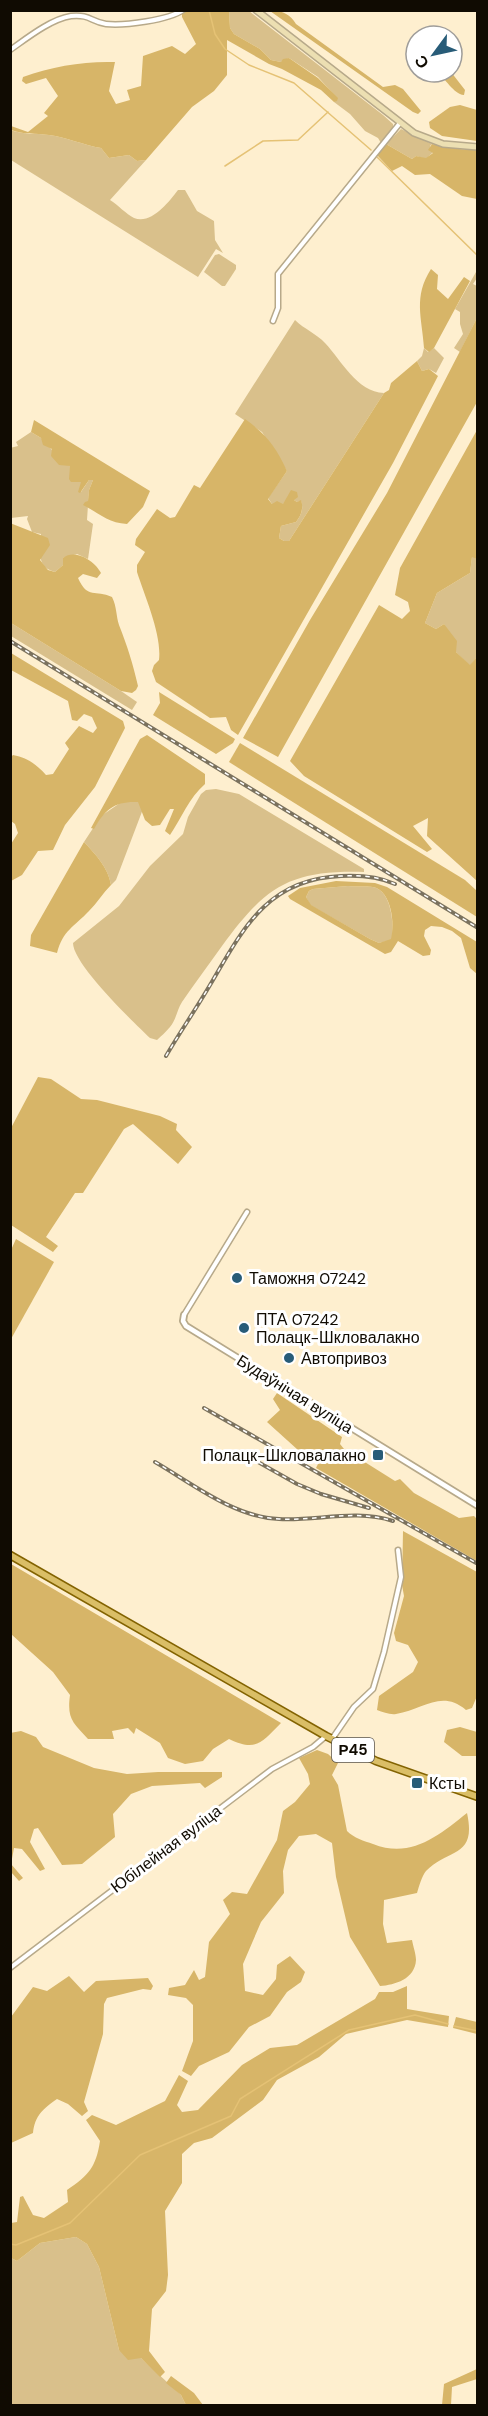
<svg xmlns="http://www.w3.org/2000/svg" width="488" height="2416" font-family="'DM Sans',sans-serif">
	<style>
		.green { fill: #d9c08b }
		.forest { fill: #d7b568; fill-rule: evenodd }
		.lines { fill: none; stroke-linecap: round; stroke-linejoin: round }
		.stream { stroke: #e5c275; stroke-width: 1.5 }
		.minor-casing { stroke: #b7a98a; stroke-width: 7 }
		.tertiary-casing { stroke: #b7a98a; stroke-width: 8 }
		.secondary-casing { stroke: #b7a98a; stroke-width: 8 }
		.primary-casing { stroke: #836301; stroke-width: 9 }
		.minor { stroke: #fff; stroke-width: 4 }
		.tertiary { stroke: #fff; stroke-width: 4.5 }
		.secondary { stroke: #ecdfb2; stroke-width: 5 }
		.primary { stroke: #dabe66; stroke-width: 6 }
		.rail-casing { stroke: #7b725e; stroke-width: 4 }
		.rail { stroke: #fff; stroke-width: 1.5; stroke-dasharray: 4.5; stroke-linecap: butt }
		.poi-dot { fill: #285c78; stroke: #fff; stroke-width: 2 }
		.labels { text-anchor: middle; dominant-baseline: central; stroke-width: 6; stroke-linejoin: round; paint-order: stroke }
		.shield { fill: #fff; stroke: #58544e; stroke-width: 1.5 }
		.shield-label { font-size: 15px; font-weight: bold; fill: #100b02 }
		.poi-label { font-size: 16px; fill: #100b02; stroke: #fff; text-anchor: start }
		.street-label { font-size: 16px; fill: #100b02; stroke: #fff }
	</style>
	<rect width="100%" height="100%" fill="#feefcf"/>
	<g class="green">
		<path d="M229 11H249L383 115 393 124V129L381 143 378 138 365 131 350 114 334 102 337 98 318 77 289 58 281 62 271 60 260 49 234 34 230 28Z"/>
		<path d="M401 129 432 144 430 146 433 152 426 159 416 156 412 159 386 144Z"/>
		<path d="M10 130C24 135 35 133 49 135 66 137 83 145 101 148L109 158 129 155 137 161 146 160 110 200C118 205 126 214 134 218 151 225 169 202 178 190H185L197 211 214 221 215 240 223 253 216 249 198 277 11 160Z"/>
		<path d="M219 254 236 265V269L225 286H222L204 272 215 255Z"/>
		<path d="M476 272 477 278 473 284 477 286V318L460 352 454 348 463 334 460 324V312L455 309Z"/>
		<path d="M295 320C304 329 317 334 325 343 341 360 357 392 384 393L289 541H284L279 538 281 526 296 522C301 516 304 508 301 501L297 502 294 500 283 504H272L268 498 287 471 262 432 235 414Z"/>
		<path d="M424 348 428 352 434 348 444 358 436 373 429 369 422 371 417 361 422 356Z"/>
		<path d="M31 432 41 438 65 464 71 466V472L82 482 81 492 89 480H93L89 490 87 520 93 524 88 559 77 554 63 558V565L55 572C36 567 40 551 41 534L32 532 27 519 28 516 11 518 10 448 18 446 16 442Z"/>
		<path d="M472 556 477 559V657L470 666 456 652 444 624 436 629 425 623 437 593 470 573Z"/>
		<path d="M11 623 121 691 137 702 132 710 11 636Z"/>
		<path d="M216 789 239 794 364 869V872C289 870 265 887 222 946 209 964 195 983 182 1002 177 1010 176 1020 170 1027 166 1032 161 1036 157 1040L150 1038C133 1022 73 964 73 943L119 906 150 866 183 834 188 817 201 794 206 790Z"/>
		<path d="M123 801 139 802 143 809 116 880 111 885C108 867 96 855 84 842L101 816Z"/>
		<path d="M348 886C356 887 366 886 373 887 392 891 394 925 392 940L379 943 370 939 310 905 306 897 309 891 313 889Z"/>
		<path d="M76 2237 87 2244 99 2267 119 2350 141 2358 181 2395 186 2405 11 2406V2258L17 2261 40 2243Z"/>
	</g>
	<g class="forest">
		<path d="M182 11H229L230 28 234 34 260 49 271 60 281 62 283 59 289 58 318 78 338 98 337 101 334 102 321 90 282 69 269 64 227 40V75L214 91 192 107 146 160 137 161 129 155 109 158 101 148C83 145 66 137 49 135 35 133 24 135 11 130V126L28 132 48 116 44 113 58 96 46 78 26 84 22 81 23 77C53 66 84 61 115 62L109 91 116 104 130 100 127 90 141 86 143 56 172 46 185 54 196 44 182 17Z"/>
		<path d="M270 11C281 10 290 14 296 24L383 87 395 85 403 89 421 111 418 114 413 112Z"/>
		<path d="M436 72H451L465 90 464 95C453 94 446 78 436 72Z"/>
		<path d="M460 105 477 110V141L442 136 430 128 429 122 450 107Z"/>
		<path d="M386 144 412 159 416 156 426 158 433 153 428 150 432 144 459 149 477 150V199L462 196 430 174 415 175 402 166 392 171 377 155Z"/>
		<path d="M431 269 438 275 437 289 448 299 464 277 470 281 434 348 429 352 424 348C422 317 413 297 431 269Z"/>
		<path d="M477 318V402L278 757 243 738 310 620 387 493Z"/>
		<path d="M417 361 422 371 429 369 438 376 393 463 238 735 231 730 226 717 210 718 156 682 152 671 154 665 159 660C162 635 145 597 137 572V565L145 552 135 545 136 539 157 509 170 518 175 517 194 485 200 488 245 419C267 435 276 447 287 471L268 499 272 504 277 501 283 504 291 490 297 492 298 497 294 500 297 502 301 500C304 508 301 516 296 522L281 526 279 538 284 541H289L384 393 389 390 391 383Z"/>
		<path d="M34 420 150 491 143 507 127 524C108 523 99 513 83 505L85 502 88 501 89 490 93 480H89L80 493 78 492 81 482H71L69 479 70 466 59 465 51 456 52 449 43 445 41 438 31 432Z"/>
		<path d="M477 430V559L472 557 470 573 437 593 425 623 436 629 444 624 457 641 456 652 470 665 477 657V881L427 836 428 818 413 826 432 849 427 852 304 776 290 761 379 605 402 619 410 611 408 602 395 595 400 568Z"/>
		<path d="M10 523 48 538 50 545 40 560 48 570 55 572 63 565V558C75 548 95 561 101 573L97 578 83 574 78 578C88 600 95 589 112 597 117 607 116 616 119 625 127 645 133 664 138 686L136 690 132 693 121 691 11 623Z"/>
		<path d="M11 653 123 721 125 728 95 787 65 825 53 850 38 851 22 875 11 881V844L18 833 15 824 11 821V757L13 755C28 758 36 764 46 775L53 774 69 749 65 743 79 726 93 733 97 728 92 717 84 714 77 721 72 720 68 701 11 670Z"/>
		<path d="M159 692 235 739 233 743 216 754 153 715 160 703Z"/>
		<path d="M147 735 205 774V784C189 798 182 817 170 835L165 831 174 809H170L160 825 152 826 145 820 138 802C115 801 105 809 94 829L91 828 140 739Z"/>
		<path d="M240 743 465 880 477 891V917L229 762Z"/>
		<path d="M84 842C96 855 108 867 111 885 103 893 97 903 89 911 74 927 63 930 57 953L30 946 31 935Z"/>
		<path d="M336 881 375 883 387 887 477 942V974L470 968 461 938 452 931 442 927 431 926 425 930 424 936 431 950 430 955 423 956 398 941 391 952 385 954 290 899 288 896 300 888ZM348 886C356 887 366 886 373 887 392 891 395 925 391 939L379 943 370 939 311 905 306 897 309 891 313 889Z"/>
		<path d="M38 1077 51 1079 81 1099 97 1100 160 1116 177 1124 176 1130 192 1147 178 1164 133 1124 124 1129 83 1193H75L46 1237 58 1246 53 1252 11 1225V1128Z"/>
		<path d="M16 1239 54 1262 11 1339V1250Z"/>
		<path d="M277 1393 342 1437 340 1444 344 1449 395 1481 400 1479 414 1493 459 1518 474 1516 477 1519V1561L316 1468 320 1460V1449L298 1450 267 1422 280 1410 273 1399Z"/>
		<path d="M403 1531 477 1572V1696L472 1708 466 1710C441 1689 423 1710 396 1714 390 1715 383 1712 377 1710L379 1696 413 1672 418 1662 408 1645 396 1641 394 1633 404 1596 402 1585Z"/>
		<path d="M10 1564H11L281 1723C261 1743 256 1752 229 1739L213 1749 203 1761 185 1764 168 1758 160 1743 136 1728 134 1734 128 1728 112 1731 114 1739H88C72 1722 67 1718 70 1695L53 1672 11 1634Z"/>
		<path d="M460 1727 477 1732V1756H462L444 1742 447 1730Z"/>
		<path d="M21 1731 36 1737 43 1747 94 1768 127 1774 158 1772H222V1777L205 1788 200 1783 152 1786 131 1794 113 1814 115 1837 82 1864 62 1865 38 1828 34 1829 30 1842 45 1869 40 1871 22 1849 14 1848 11 1864 23 1878 19 1881 11 1872 10 1733Z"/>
		<path d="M317 1750 328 1754 338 1763 332 1775 338 1785 347 1831C354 1838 364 1841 373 1844 411 1859 438 1836 467 1813 477 1858 448 1848 426 1871 422 1876 419 1886 417 1893L384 1900 383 1924 387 1943 412 1940C413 1946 416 1954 416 1960 415 1979 395 1985 380 1986L350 1937 336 1877 332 1843 316 1834 299 1836 288 1850 283 1871 284 1893 261 1922 243 1964 245 1991 263 1995 276 1979 277 1965 290 1956 305 1972 301 1982 287 1992 270 2016 249 2027 229 2052 199 2066 191 2076 182 2071 193 2041V2005L186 1998 168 1995 169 1988 185 1985 194 1970 199 1980 205 1977 209 1942 230 1914 223 1900 232 1892 247 1894 277 1840 283 1811 295 1802 310 1784 308 1774 299 1758Z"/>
		<path d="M69 1976 84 1992 96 1981 148 1978 153 1986 151 1990 143 1989 107 1998 104 2004 103 2034 84 2102 88 2111 82 2116 68 2104 57 2099C43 2109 35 2115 33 2133L11 2143V2017L33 1987 47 1991Z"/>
		<path d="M407 1986V2009L449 2016 448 2027 407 2020 346 2034 319 2057 277 2080 263 2100 212 2138 194 2143 182 2154V2183L165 2211 168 2275 166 2291 152 2309 149 2351 165 2372 160 2377 141 2358 128 2360 119 2350 99 2267 87 2244 76 2237 40 2243 17 2261 11 2258V2223L17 2222 20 2197 23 2196 33 2215 44 2218 68 2202 67 2190C89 2175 96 2167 100 2141L86 2120 92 2115 116 2125 165 2101 179 2075 188 2081 177 2105 182 2112 198 2110 242 2065 270 2048 297 2045 375 1999 379 1992H393Z"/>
		<path d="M456 2017 477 2022V2034L453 2028Z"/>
		<path d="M477 2369V2379L452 2387 451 2405H442L444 2384Z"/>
		<path d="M171 2376 194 2393 203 2405H186L181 2395 166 2383Z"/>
	</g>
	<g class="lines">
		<g class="stream">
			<path d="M209 10 215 34 225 49 249 65 294 83 371 150"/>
			<path d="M377 157 478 256"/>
			<path d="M225 166 263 141 298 140 328 112"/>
			<path d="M454 2026 478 2031"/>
			<path d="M10 2244 16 2245 70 2223 140 2155 231 2116 240 2099 349 2030 415 2015 448 2024"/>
		</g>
		<g class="minor-casing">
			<g id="minor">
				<path d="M10 50C27 38 51 19 71 16 90 14 91 22 106 24 124 26 169 20 183 10"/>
				<path d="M273 321 278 308V274L400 123"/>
				<path d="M184 1315 247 1212"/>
				<path d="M332 1739 354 1707 373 1689 384 1652 401 1577 398 1550"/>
				<path d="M10 1968 272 1769 313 1747 326 1736"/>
			</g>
		</g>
		<g class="tertiary-casing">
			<path id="tertiary" d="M184 1315 183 1321 186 1326 478 1506"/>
		</g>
		<g class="secondary-casing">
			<path id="secondary" d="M256 10 414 133 443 144 478 147"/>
		</g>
		<g class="primary-casing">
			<path id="primary" d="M10 1555 326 1736 376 1761 478 1797"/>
		</g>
		<use href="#minor" class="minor"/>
		<use href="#tertiary" class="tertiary"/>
		<use href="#secondary" class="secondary"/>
		<use href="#primary" class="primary"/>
		<g class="rail-casing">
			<g id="rail">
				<path d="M10 641 478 928"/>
				<path d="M166 1056C180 1032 196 1009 210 985 243 929 267 879 341 876 360 875 377 876 395 884"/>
				<path d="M204 1408 478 1564"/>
				<path d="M251 1458 297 1484 321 1494 369 1508"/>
				<path d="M155 1462C193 1484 234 1517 279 1519 318 1521 355 1509 393 1521"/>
			</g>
		</g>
		<use href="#rail" class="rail"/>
	</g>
	<g class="poi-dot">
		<circle cx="237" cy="1278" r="6"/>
		<circle cx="244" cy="1328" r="6"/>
		<circle cx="289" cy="1358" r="6"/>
		<rect x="372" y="1449" width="12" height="12" rx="3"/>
		<rect x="411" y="1777" width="12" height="12" rx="3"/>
	</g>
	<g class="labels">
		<rect class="shield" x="332" y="1738" width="42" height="24" rx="4.5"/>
		<g class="shield-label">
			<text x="353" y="1750">Р45</text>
		</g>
		<g class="poi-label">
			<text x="249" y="1278">Таможня 07242</text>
			<text x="256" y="1319">ПТА 07242<tspan x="256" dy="18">Полацк-Шкловалакно</tspan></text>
			<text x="301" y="1358">Автопривоз</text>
			<text x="366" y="1455" text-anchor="end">Полацк-Шкловалакно</text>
			<text x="429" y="1783">Ксты</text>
		</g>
		<g class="street-label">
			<text transform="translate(295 1394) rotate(32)">Будаўнічая вуліца</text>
			<text transform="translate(166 1849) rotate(-37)">Юбілейная вуліца</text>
		</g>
	</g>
	<rect width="488" height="2416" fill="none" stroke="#100b02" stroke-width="24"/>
	<g transform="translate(434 54) rotate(237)"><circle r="28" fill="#ffffff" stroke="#9f9d9a" stroke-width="1.5"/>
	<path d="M0-4.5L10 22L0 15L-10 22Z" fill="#285c78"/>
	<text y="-9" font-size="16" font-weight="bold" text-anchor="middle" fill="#100b02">С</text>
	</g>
</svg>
